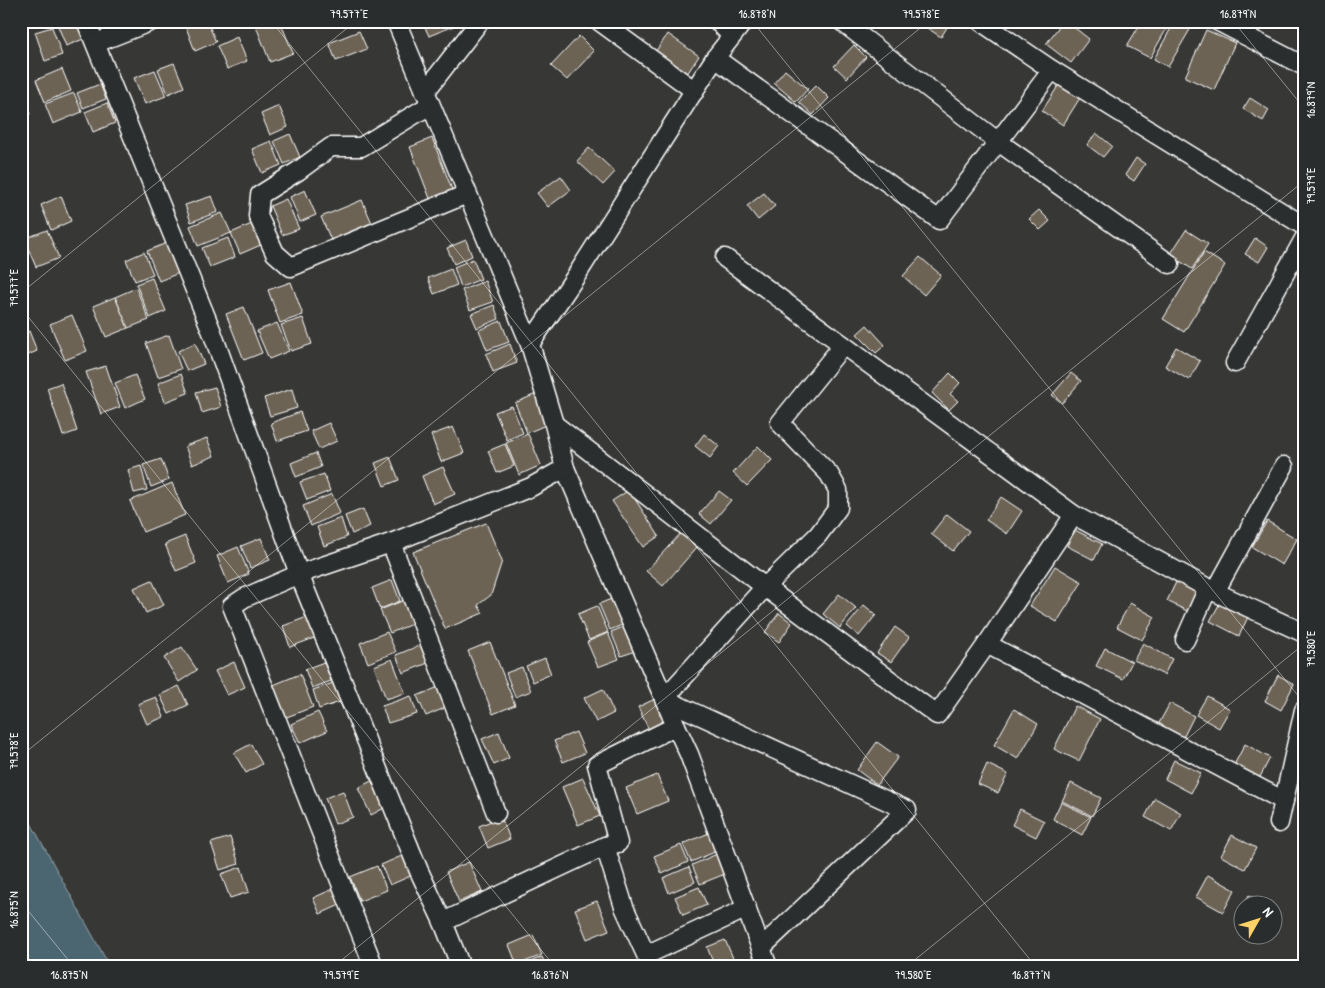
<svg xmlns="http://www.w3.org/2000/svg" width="1325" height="988" font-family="'Patrick Hand',sans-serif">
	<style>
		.water { fill: #4c6671; stroke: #94a3aa }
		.building { fill: #6d6354; stroke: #fff }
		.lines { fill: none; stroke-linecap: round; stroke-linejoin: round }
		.street-casing { stroke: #fff; stroke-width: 21 }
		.street { stroke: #2a2d2e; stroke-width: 18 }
		.ticks { fill: none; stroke: #fff; stroke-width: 1; stroke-opacity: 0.45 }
		.neatline { fill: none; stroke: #fff; stroke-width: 2 }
		.ticks-label { font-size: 12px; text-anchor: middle; fill: #fff }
	</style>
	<rect width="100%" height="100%" fill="#373836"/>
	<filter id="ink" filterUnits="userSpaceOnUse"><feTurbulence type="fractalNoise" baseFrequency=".02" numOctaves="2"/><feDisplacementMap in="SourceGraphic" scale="10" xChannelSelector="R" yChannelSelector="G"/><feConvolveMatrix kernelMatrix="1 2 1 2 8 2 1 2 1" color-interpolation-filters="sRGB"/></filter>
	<g filter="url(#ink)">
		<path class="water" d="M21 805 110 967H21Z"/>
		<g class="building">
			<path d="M56 21H80L86 38 66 46Z"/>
			<path d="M207 21 216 42 195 51 184 22Z"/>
			<path d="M254 21H280L293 53 270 62Z"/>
			<path d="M356 21H376V22L359 28Z"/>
			<path d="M422 21H454L456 25 429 36Z"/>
			<path d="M927 21H951L941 37 924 26Z"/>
			<path d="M1063 21H1066L1089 39 1071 63 1046 44Z"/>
			<path d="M1142 21H1171L1150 58 1127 46Z"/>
			<path d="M1175 21H1195L1168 67 1154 59Z"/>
			<path d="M52 27 62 55 45 61 35 32Z"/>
			<path d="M1206 30 1235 43 1214 90 1185 77Z"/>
			<path d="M359 31 367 49 336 61 329 43Z"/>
			<path d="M668 34 699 56 687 74 655 52Z"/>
			<path d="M579 36 594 51 567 80 551 66Z"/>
			<path d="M237 37 247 61 227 69 217 46Z"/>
			<path d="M854 45 866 57 847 78 834 66Z"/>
			<path d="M174 63 184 87 168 94 158 69Z"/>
			<path d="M62 69 71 91 45 102 36 80Z"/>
			<path d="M155 70 166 96 145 104 134 78Z"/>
			<path d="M785 70 808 89 796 102 774 83Z"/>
			<path d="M1062 80 1083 93 1063 125 1042 111Z"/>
			<path d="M100 84 106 99 83 108 77 93Z"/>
			<path d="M816 85 829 98 813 115 799 102Z"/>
			<path d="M74 93 82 112 53 124 45 104Z"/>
			<path d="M21 94 30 114 21 117Z"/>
			<path d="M1250 98 1269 110 1263 121 1243 109Z"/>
			<path d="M107 103 115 123 93 132 85 112Z"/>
			<path d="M279 106 288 127 270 135 261 114Z"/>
			<path d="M1096 133 1112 146 1103 157 1087 145Z"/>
			<path d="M290 134 300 157 284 164 274 141Z"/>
			<path d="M432 138 453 192 431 201 410 147Z"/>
			<path d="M271 141 281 165 262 173 252 149Z"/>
			<path d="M589 148 615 172 603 185 577 161Z"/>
			<path d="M1136 158 1145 164 1134 181 1125 175Z"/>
			<path d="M561 176 571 190 548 207 537 193Z"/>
			<path d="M305 190 316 215 300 222 290 197Z"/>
			<path d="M764 193 775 206 758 220 747 206Z"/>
			<path d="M61 196 71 221 51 230 41 205Z"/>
			<path d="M212 196 218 212 191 222 185 205Z"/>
			<path d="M286 199 299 229 282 235 270 206Z"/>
			<path d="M362 200 375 230 334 247 321 217Z"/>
			<path d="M1039 210 1050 221 1040 230 1029 219Z"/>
			<path d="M222 213 231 233 198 246 190 226Z"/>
			<path d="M254 223 263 244 240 254 231 233Z"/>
			<path d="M47 230 59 258 36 267 24 239Z"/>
			<path d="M1186 230 1208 244 1192 269 1170 255Z"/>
			<path d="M228 238 235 257 210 267 202 248Z"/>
			<path d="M1255 238 1268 247 1259 262 1245 254Z"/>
			<path d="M466 240 472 256 454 264 447 248Z"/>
			<path d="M167 243 179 273 159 281 147 251Z"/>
			<path d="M144 252 153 274 135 281 126 260Z"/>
			<path d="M1204 252 1225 265 1184 332 1163 319Z"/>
			<path d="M920 257 941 275 924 295 903 276Z"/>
			<path d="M473 259 481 279 461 287 454 267Z"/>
			<path d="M451 269 457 285 434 294 428 278Z"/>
			<path d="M152 278 166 311 150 318 136 284Z"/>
			<path d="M485 281 493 302 470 310 462 290Z"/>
			<path d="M291 282 303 315 280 323 268 290Z"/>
			<path d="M136 288 149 320 128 328 115 297Z"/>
			<path d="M115 297 128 328 106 337 93 306Z"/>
			<path d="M494 305 499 319 477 328 471 314Z"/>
			<path d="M244 307 262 353 244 360 226 314Z"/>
			<path d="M72 315 87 351 65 360 50 324Z"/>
			<path d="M303 318 312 344 291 351 281 325Z"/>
			<path d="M501 321 509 342 487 350 479 330Z"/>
			<path d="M277 323 289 351 269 359 257 331Z"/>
			<path d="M867 325 885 345 876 353 857 334Z"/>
			<path d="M29 331 37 351 21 358V335Z"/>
			<path d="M169 335 181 369 158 377 146 343Z"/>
			<path d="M195 343 204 364 187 371 178 351Z"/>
			<path d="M510 344 517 363 493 372 486 354Z"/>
			<path d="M1176 347 1200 361 1189 380 1165 366Z"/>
			<path d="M106 366 120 407 101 414 86 372Z"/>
			<path d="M950 373 960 383 950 394 958 401 949 410 932 393Z"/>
			<path d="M1071 373 1081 381 1062 403 1052 395Z"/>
			<path d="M181 374 188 393 165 402 158 383Z"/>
			<path d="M135 375 145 399 125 408 115 383Z"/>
			<path d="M61 383 77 431 63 436 47 388Z"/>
			<path d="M215 387 221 407 202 413 196 392Z"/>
			<path d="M292 389 297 408 270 416 264 398Z"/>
			<path d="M536 394 548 424 527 433 515 403Z"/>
			<path d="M512 406 523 433 507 440 495 412Z"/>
			<path d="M300 412 307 431 277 441 271 423Z"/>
			<path d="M329 423 337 441 319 449 311 431Z"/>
			<path d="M453 427 464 453 441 462 431 435Z"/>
			<path d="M528 434 541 465 519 475 506 443Z"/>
			<path d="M704 434 719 446 710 458 695 446Z"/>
			<path d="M207 438 214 456 192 465 185 446Z"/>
			<path d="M505 444 514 466 497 473 488 451Z"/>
			<path d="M758 446 772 460 747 486 733 473Z"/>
			<path d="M316 453 321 467 296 477 291 463Z"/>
			<path d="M390 457 399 480 384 486 375 463Z"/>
			<path d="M161 459 169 480 151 487 143 465Z"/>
			<path d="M141 466 147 490 134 493 128 470Z"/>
			<path d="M443 467 455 494 433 504 422 476Z"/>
			<path d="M324 474 330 491 307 500 300 482Z"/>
			<path d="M172 483 185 515 143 532 130 501Z"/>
			<path d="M629 490 659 536 643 547 612 501Z"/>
			<path d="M719 491 731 500 711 524 699 514Z"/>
			<path d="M332 494 340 513 311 526 303 506Z"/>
			<path d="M1001 497 1022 511 1007 534 986 520Z"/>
			<path d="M363 509 370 526 352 534 345 516Z"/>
			<path d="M947 514 969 531 953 551 931 534Z"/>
			<path d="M341 518 347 537 324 546 317 527Z"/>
			<path d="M1267 521 1297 539 1282 565 1252 547Z"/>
			<path d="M486 523 502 561 491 595 478 605 483 613 445 629 413 552Z"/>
			<path d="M1075 530 1102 544 1094 560 1067 546Z"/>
			<path d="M681 533 697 547 663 586 646 571Z"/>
			<path d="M185 536 196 563 176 571 165 544Z"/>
			<path d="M261 538 270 560 250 568 241 546Z"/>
			<path d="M238 547 249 574 228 583 217 556Z"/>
			<path d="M1055 566 1082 582 1057 622 1030 606Z"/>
			<path d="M152 580 164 605 146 613 134 588Z"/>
			<path d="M392 580 400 601 380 609 372 588Z"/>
			<path d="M1177 580 1201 593 1191 613 1167 601Z"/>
			<path d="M839 594 856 608 840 628 823 614Z"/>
			<path d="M616 597 627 623 610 630 599 604Z"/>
			<path d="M407 599 417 622 390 633 380 610Z"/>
			<path d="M1130 603 1155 617 1142 640 1117 627Z"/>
			<path d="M1220 603 1248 617 1239 636 1210 621Z"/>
			<path d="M864 605 876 615 859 636 847 626Z"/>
			<path d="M597 606 608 632 589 640 578 614Z"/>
			<path d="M779 613 792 623 779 642 765 632Z"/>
			<path d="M310 616 317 637 290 647 283 626Z"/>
			<path d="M628 625 639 650 621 656 611 632Z"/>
			<path d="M895 627 909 637 891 662 877 653Z"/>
			<path d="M387 632 396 652 368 663 360 643Z"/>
			<path d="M608 633 619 659 598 667 587 642Z"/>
			<path d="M490 642 515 705 493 714 468 651Z"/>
			<path d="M1143 643 1172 659 1164 675 1134 660Z"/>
			<path d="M421 645 428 663 403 673 396 655Z"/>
			<path d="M182 647 197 670 179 682 164 658Z"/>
			<path d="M1105 648 1132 662 1123 679 1096 666Z"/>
			<path d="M545 658 551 674 533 682 526 666Z"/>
			<path d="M392 659 405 693 386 699 374 666Z"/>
			<path d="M234 662 245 687 227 695 215 671Z"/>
			<path d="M324 662 331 681 312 688 305 669Z"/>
			<path d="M522 667 531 691 515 697 506 673Z"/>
			<path d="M300 674 313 707 284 718 271 686Z"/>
			<path d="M1278 675 1294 684 1281 710 1265 701Z"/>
			<path d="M336 682 343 701 319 709 313 690Z"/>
			<path d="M179 686 188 705 169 714 160 695Z"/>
			<path d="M441 686 449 706 426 716 417 696Z"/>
			<path d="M603 689 614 713 596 722 584 698Z"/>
			<path d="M411 696 417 714 388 723 382 706Z"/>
			<path d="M1207 696 1230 709 1219 728 1196 715Z"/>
			<path d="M156 697 164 717 147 724 138 704Z"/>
			<path d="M657 698 669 724 650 732 638 707Z"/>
			<path d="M1170 703 1194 716 1183 738 1158 725Z"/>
			<path d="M1075 706 1100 719 1079 761 1054 749Z"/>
			<path d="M1014 709 1038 724 1018 759 994 745Z"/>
			<path d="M318 712 327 731 300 743 291 724Z"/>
			<path d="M499 732 509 758 494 765 482 739Z"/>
			<path d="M576 732 585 753 563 762 554 741Z"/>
			<path d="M877 742 898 757 877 785 857 770Z"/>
			<path d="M251 744 262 764 246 773 234 753Z"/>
			<path d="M1245 744 1270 758 1259 779 1234 765Z"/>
			<path d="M1174 760 1201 773 1191 793 1165 779Z"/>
			<path d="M987 764 1008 774 998 793 978 784Z"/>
			<path d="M657 775 668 801 637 814 626 788Z"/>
			<path d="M583 778 600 816 578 825 562 787Z"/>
			<path d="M375 779 388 806 371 815 358 788Z"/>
			<path d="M1071 783 1101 798 1092 816 1062 801Z"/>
			<path d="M343 791 353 817 335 824 325 798Z"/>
			<path d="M1155 798 1181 813 1171 831 1145 817Z"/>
			<path d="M1061 802 1091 817 1082 835 1053 819Z"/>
			<path d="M1020 809 1044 821 1036 837 1012 825Z"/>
			<path d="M501 817 510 839 488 848 479 826Z"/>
			<path d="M709 833 717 851 691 862 683 844Z"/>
			<path d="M1232 835 1256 848 1245 869 1221 856Z"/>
			<path d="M230 837 239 864 220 870 211 843Z"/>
			<path d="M681 845 688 862 662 874 654 856Z"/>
			<path d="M406 854 415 874 390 885 381 865Z"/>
			<path d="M717 854 725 874 700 884 692 865Z"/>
			<path d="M469 862 482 892 459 902 446 872Z"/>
			<path d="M377 866 387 890 360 901 350 877Z"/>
			<path d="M241 867 249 892 230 898 221 874Z"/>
			<path d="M689 867 695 882 669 893 663 878Z"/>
			<path d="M1208 875 1235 890 1223 912 1196 897Z"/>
			<path d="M699 887 707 905 683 915 675 897Z"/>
			<path d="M333 889 340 905 320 914 313 898Z"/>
			<path d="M1249 895 1270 906H1243Z"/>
			<path d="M597 901 609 930 587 939 575 909Z"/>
			<path d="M533 935 542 955 517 965 509 945Z"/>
			<path d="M725 940 737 967H715L707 947Z"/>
			<path d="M542 957 547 967H518Z"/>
			<path d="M360 960 363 967H343Z"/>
		</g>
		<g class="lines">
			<g class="street-casing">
				<g id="street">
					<path d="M86 21 212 332 299 574 419 871 443 922 461 967"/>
					<path d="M396 21 530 344"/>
					<path d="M599 21 695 91"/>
					<path d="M717 21 732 36"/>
					<path d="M744 21 715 58 576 276 530 344 554 424 565 468 676 726 689 754 768 967"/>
					<path d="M841 21 997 141 1170 264"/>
					<path d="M980 21 1052 70 1304 226"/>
					<path d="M1217 21 1304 66"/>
					<path d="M96 43 152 21"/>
					<path d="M715 58 939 220 1052 70"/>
					<path d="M425 92 480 21"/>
					<path d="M430 105 361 147H331L298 171 260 195 258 216 275 253 291 267 467 194"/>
					<path d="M725 258 1074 515 1215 592"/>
					<path d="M1235 363 1304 239"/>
					<path d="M554 424 765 587 937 715 987 644 1074 515"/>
					<path d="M1284 466 1215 592 1304 633"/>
					<path d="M391 543 496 813"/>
					<path d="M1185 640 1208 588"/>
					<path d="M987 644 1284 801"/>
					<path d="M1279 823 1304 710"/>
					<path d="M605 846 624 907 646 955 747 908"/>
					<path d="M443 922 605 846 618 843 597 765 676 726"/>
					<path d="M761 948 907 810 664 699 765 587 818 535 838 508V490L829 474 780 423 843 345"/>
					<path d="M374 967 232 606 244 598 299 574 391 543 531 487 565 468"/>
				</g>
			</g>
			<use href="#street" class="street"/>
		</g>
	</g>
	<path class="ticks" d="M271 21 1036 967M752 21 1304 703M1233 21 1304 108M21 293 356 21M21 308 555 967M21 756 929 21M21 902 74 967M333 967 1304 181M906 967 1304 644"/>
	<rect width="1325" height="988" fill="none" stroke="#2a2d2e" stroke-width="55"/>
	<g transform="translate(1258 920) rotate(51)"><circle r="24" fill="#2a2d2e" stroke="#7f8182"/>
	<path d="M0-4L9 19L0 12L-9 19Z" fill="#ffd166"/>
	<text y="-8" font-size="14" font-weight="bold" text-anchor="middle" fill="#ffffff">N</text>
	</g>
	<rect x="28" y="28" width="1270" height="932" class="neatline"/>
	<g class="ticks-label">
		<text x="349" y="18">79.577°E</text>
		<text x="757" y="18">16.878°N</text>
		<text x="921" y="18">79.578°E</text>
		<text x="1238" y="18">16.879°N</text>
		<text transform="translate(1311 100) rotate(-90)" y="4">16.879°N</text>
		<text transform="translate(1311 186) rotate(-90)" y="4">79.579°E</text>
		<text transform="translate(14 288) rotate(-90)" y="4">79.577°E</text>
		<text transform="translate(1311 649) rotate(-90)" y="4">79.580°E</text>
		<text transform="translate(14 751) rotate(-90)" y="4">79.578°E</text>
		<text transform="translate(14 910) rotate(-90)" y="4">16.875°N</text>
		<text x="69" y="979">16.875°N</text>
		<text x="341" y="979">79.579°E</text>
		<text x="550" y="979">16.876°N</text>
		<text x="913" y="979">79.580°E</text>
		<text x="1031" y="979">16.877°N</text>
	</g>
</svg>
